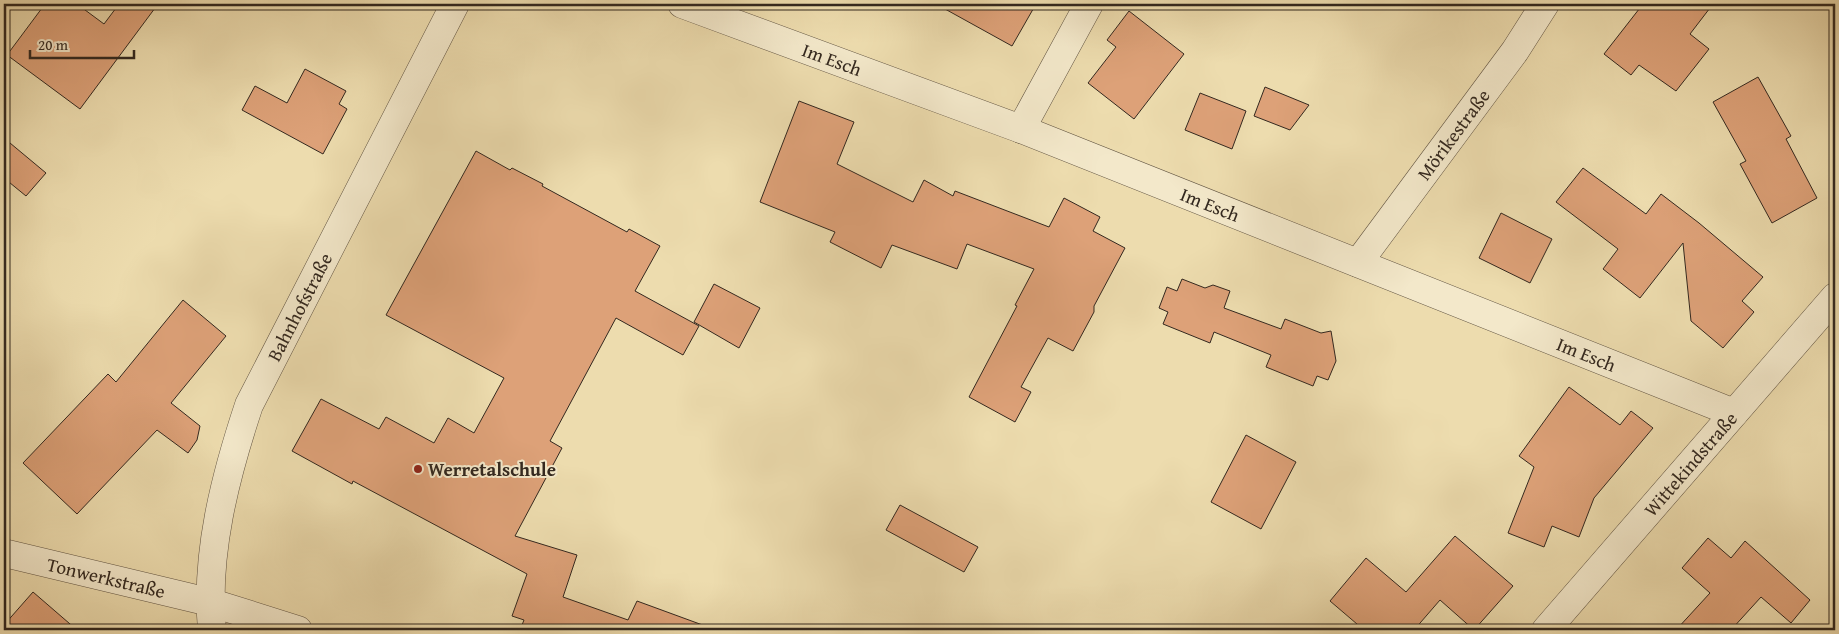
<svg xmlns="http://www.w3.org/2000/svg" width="1839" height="634" font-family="'Gentium Book Plus',serif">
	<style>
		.building { fill: #dda178; stroke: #33281f }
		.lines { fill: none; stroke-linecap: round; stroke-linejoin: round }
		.minor-casing { stroke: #625543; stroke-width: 29 }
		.minor { stroke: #f3e8ca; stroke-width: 28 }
		.poi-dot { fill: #8f2418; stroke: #f3e8ca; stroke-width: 2 }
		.labels { text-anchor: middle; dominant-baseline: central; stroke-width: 4; stroke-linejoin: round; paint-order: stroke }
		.street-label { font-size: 19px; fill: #33281f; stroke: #f3e8ca }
		.poi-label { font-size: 19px; font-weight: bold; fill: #33281f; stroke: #f3e8ca; text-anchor: start }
	</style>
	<rect width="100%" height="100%" fill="#eddcae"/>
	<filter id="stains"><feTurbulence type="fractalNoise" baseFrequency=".004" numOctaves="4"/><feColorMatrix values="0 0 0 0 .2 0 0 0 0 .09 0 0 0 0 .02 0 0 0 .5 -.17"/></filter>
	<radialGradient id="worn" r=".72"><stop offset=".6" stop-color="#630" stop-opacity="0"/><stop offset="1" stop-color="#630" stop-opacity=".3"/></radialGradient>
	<g class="building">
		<path d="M45 4H77L104 24 119 4H158L80 109 7 55Z"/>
		<path d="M936 4H1036L1012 46Z"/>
		<path d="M1643 4H1713L1690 34 1709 49 1676 91 1639 65 1631 75 1604 54Z"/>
		<path d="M1129 11 1184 54 1134 119 1088 83 1116 47 1107 40Z"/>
		<path d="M305 69 346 91 339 104 347 109 323 154 242 110 255 86 287 103Z"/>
		<path d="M1758 77 1791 136 1786 139 1817 198 1772 223 1740 164 1746 161 1713 102Z"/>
		<path d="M1265 87 1309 105 1290 130 1254 116Z"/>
		<path d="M1200 93 1246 111 1232 149 1185 130Z"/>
		<path d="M799 101 854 122 837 164 913 202 924 180 953 196 955 191 1049 227 1064 198 1100 217 1093 231 1125 248 1094 306V312L1073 351 1048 338 1021 387 1031 392 1015 422 969 397 1017 306 1015 305 1034 269 967 244 957 269 892 245 881 268 830 242 835 232 760 202Z"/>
		<path d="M4 138 46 173 26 196 4 178Z"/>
		<path d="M476 151 510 170 512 168 543 184 542 186 627 232 629 229 660 246 635 291 699 326 683 355 616 318 550 441 562 448 515 536 577 555 563 597 628 620 637 601 708 627V630H520L524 620 512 616 527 574 353 481 352 484 292 451 321 399 379 429 386 417 434 443 448 418 474 433 504 378 386 315Z"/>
		<path d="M1583 168 1646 214 1661 194 1699 223 1763 277 1742 301 1754 312 1723 348 1691 321 1683 243 1640 298 1603 269 1618 249 1556 202Z"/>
		<path d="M1501 213 1552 239 1530 283 1479 258Z"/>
		<path d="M1182 279 1205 288 1213 285 1230 291 1224 308 1281 329 1285 319 1321 333 1331 331 1336 361 1328 380 1317 376 1313 386 1266 367 1271 355 1214 332 1210 343 1163 324 1168 312 1159 308 1167 287 1177 291Z"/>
		<path d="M714 284 760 308 739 348 694 322Z"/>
		<path d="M183 300 226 336 171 403 200 426 197 440 188 453 157 430 77 514 23 463 108 374 116 382Z"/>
		<path d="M1569 387 1620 425 1631 411 1653 428 1594 498 1579 537 1552 526 1544 547 1508 533 1534 467 1519 456Z"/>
		<path d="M1246 435 1296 462 1261 529 1211 502Z"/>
		<path d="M900 505 978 547 964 572 886 530Z"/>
		<path d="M1455 536 1513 586 1474 630 1440 600 1414 630H1364L1330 601 1366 558 1406 592Z"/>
		<path d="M1708 538 1731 558 1745 541 1810 600 1791 623 1761 597 1731 630H1676L1710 593 1682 568Z"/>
		<path d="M33 592 77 630H4V625Z"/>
	</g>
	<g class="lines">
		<g class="minor-casing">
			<g id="minor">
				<path id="s1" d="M682 4 1021 129 1734 413"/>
				<path d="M1021 129 1089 4"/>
				<path id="s2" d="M1358 263 1515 51 1545 4"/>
				<path id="s3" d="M4 553 209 602 298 630"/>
				<path id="s4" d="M212 630C205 554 225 477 249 405L455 4"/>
				<path id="s5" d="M1546 630 1835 297"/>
			</g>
		</g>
		<use href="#minor" class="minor"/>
	</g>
	<circle class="poi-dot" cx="418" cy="469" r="5"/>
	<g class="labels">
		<g class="street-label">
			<text stroke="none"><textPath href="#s1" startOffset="160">Im Esch</textPath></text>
			<text stroke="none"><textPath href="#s2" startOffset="160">Mörikestraße</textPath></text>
			<text stroke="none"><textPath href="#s1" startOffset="565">Im Esch</textPath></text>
			<text stroke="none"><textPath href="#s4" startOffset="340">Bahnhofstraße</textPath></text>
			<text stroke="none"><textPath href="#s1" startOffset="970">Im Esch</textPath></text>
			<text stroke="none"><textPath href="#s5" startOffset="220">Wittekindstraße</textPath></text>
			<text stroke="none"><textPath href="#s3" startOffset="105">Tonwerkstraße</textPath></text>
		</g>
		<g class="poi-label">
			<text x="428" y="469">Werretalschule</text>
		</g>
	</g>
	<rect width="1839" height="634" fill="none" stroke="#eddcae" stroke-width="20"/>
	<rect x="5" y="5" width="1829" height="624" fill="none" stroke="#33281f" stroke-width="2.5"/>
	<rect x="10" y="10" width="1819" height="614" fill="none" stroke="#33281f"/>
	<path d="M30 50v8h104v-8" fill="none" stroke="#33281f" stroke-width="2.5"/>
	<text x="38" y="50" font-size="15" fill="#33281f" stroke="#f3e8ca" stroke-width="4" paint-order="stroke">20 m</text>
	<rect width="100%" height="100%" filter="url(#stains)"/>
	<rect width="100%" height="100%" fill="url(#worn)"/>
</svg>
